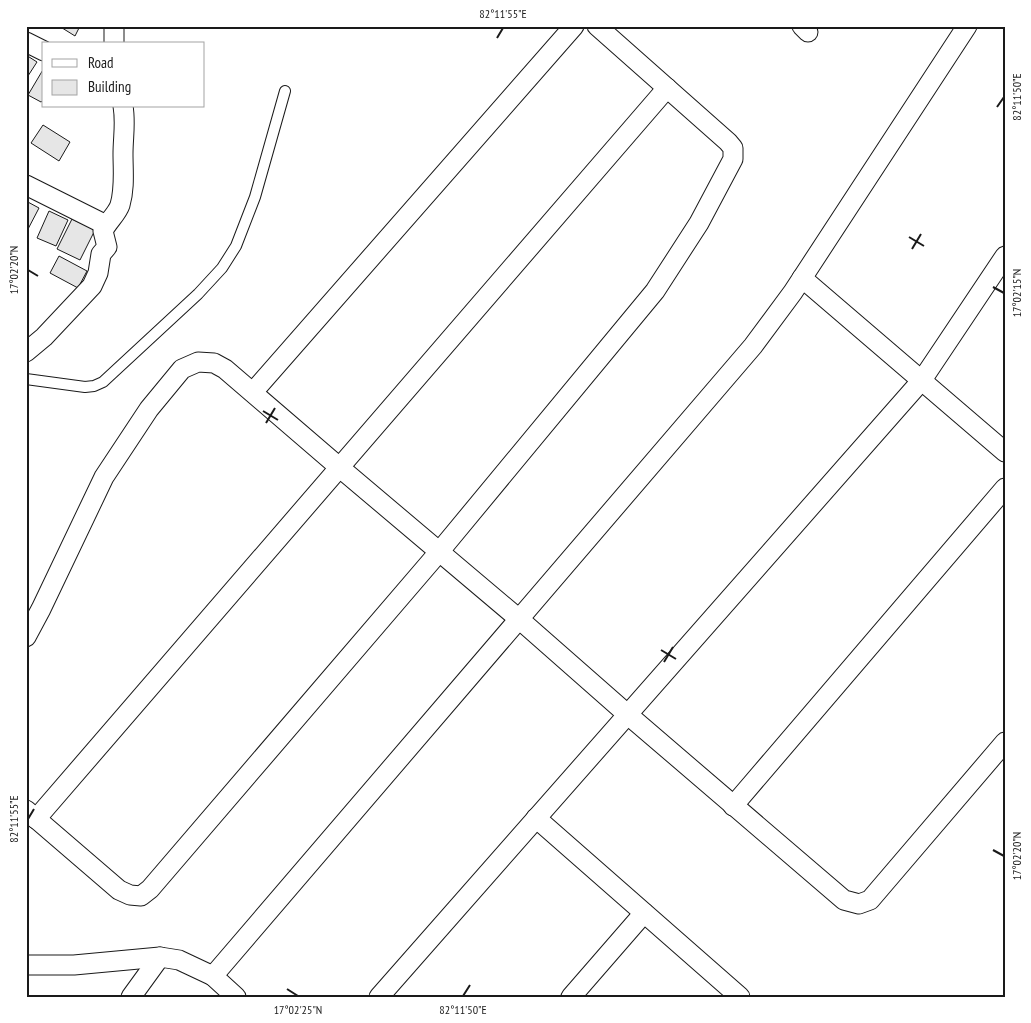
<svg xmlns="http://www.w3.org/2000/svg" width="1031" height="1023" font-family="'PT Sans Narrow',sans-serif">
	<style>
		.building { fill: #e6e6e6; stroke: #1a1a1a }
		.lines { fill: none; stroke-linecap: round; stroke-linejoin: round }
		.lane-casing { stroke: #1a1a1a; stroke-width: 12 }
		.street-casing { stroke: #1a1a1a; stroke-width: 21 }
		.lane { stroke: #fff; stroke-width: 10 }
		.street { stroke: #fff; stroke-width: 19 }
		.ticks { fill: none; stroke: #1a1a1a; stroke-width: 2 }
		.neatline { fill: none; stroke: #1a1a1a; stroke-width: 2 }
		.ticks-label { font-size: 12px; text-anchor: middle; fill: #1a1a1a }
	</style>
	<rect width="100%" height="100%" fill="#fff"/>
	<g class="building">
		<path d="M59 26H80L75 36Z"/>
		<path d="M26 55 37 62 26 79Z"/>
		<path d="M44 68V100L41 102 28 95Z"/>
		<path d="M43 125 70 142 59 161 31 143Z"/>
		<path d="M26 201 39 208 27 231H26Z"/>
		<path d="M49 211 68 220 56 246 37 238Z"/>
		<path d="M72 219 95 230 80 260 57 249Z"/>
		<path d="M59 256 87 271 78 288 50 273Z"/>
	</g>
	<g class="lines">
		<g class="lane-casing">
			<path id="lane" d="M26 379 85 387 94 386 103 382 198 294 222 268 236 246 255 197 285 91"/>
		</g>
		<g class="street-casing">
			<g id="street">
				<path d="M114 26V44"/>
				<path d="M802 26 808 32"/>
				<path d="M26 42 44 51"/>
				<path d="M26 185 106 225"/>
				<path d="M802 278 1005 452"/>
				<path d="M26 352 44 337 92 286 98 273 101 254 107 247 103 231C108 221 117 214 120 205 125 188 123 171 123 154 123 137 126 123 123 106"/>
				<path d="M253 392 574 26"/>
				<path d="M26 637 41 609 104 477 149 409 182 369 198 362 214 363 225 369 339 467 519 619 627 714 844 900 859 904 870 900 1005 742"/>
				<path d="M733 806 1005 488"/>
				<path d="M26 810 119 890 130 895 141 896 150 889 439 552 655 291 699 223 733 159V148L728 142 597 26"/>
				<path d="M536 818 740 997"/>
				<path d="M36 819 667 88"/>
				<path d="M26 965H74L160 957 179 960 213 976 236 997"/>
				<path d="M213 976 753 346 793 292 967 26"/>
				<path d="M131 997 160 957"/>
				<path d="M379 997 922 380 1005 256"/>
				<path d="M571 997 644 913"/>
			</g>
		</g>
		<use href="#lane" class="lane"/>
		<use href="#street" class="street"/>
	</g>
	<path class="ticks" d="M497 38 503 28M997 107 1004 97M909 237 924 246M912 249 921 234M28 270 38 276M993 287 1004 293M263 411 278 420M266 423 275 408M661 650 676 659M664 662 673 647M28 819 34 809M993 850 1004 856M287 989 298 996M463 996 470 985"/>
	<rect width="1031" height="1023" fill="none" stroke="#ffffff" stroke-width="55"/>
	<rect x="42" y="42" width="162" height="65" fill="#ffffff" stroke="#a3a3a3"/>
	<rect x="52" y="59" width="25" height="8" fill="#ffffff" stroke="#a3a3a3"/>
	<text x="88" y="68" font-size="15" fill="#1a1a1a">Road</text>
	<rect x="52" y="80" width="25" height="15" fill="#e6e6e6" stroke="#a3a3a3"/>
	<text x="88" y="92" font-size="15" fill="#1a1a1a">Building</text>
	<rect x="28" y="28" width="976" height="968" class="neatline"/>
	<g class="ticks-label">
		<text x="503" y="18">82°11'55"E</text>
		<text transform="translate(1017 97) rotate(-90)" y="4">82°11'50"E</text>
		<text transform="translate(14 270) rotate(-90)" y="4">17°02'20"N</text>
		<text transform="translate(1017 293) rotate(-90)" y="4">17°02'15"N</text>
		<text transform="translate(14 819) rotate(-90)" y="4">82°11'55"E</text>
		<text transform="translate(1017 856) rotate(-90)" y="4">17°02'20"N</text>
		<text x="298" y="1014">17°02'25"N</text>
		<text x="463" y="1014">82°11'50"E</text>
	</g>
</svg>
